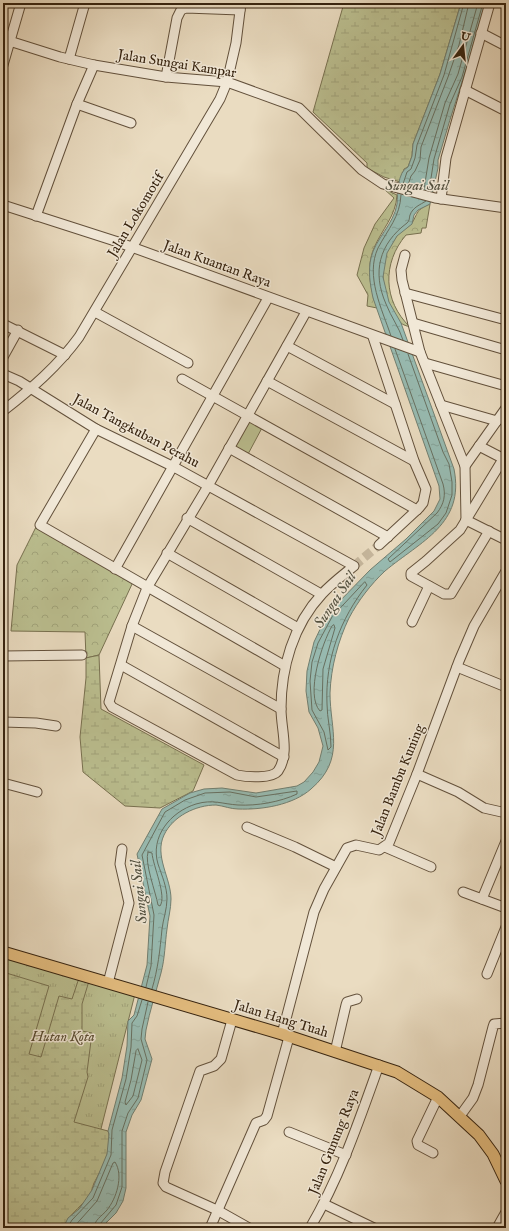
<svg xmlns="http://www.w3.org/2000/svg" width="509" height="1231" font-family="'IM FELL English',serif">
	<style>
		.grass { fill: url(#grass-tufts); stroke: #787150 }
		.forest { fill: url(#forest-crowns); stroke: #787150 }
		.wetland { fill: url(#wetland-marsh); stroke: #787150 }
		.pitch { fill: #bbbf90; stroke: #787150 }
		.water { fill: url(#water-ripples); stroke: #717f71 }
		.lines { fill: none; stroke-linecap: round; stroke-linejoin: round }
		.shore { stroke: #677061; stroke-width: 1 }
		.minor-tunnel { stroke: #c6b79d; stroke-width: 9; stroke-dasharray: 9 4.5; stroke-linecap: butt }
		.minor-casing { stroke: #63513c; stroke-width: 11 }
		.major-casing { stroke: #36230f; stroke-width: 13 }
		.minor { stroke: #f1e8d7; stroke-width: 9 }
		.major { stroke: #e5be80; stroke-width: 11 }
		.labels { text-anchor: middle; dominant-baseline: central; stroke-width: 3; stroke-linejoin: round; paint-order: stroke }
		.street-label { font-size: 14px; fill: #36230f; stroke: #f1e8d7 }
		.park-label { font-size: 14px; font-style: italic; fill: #574a2f; stroke: #f1e8d7 }
		.water-label { font-size: 15px; font-style: italic; fill: #535140; stroke: #f1e8d7 }
	</style>
	<defs>
		<pattern id="grass-tufts" width="24" height="20" patternUnits="userSpaceOnUse"><rect width="24" height="20" fill="#bbbf90"/><path d="M3 7l-1-3M5 7V3M7 7l1-3M15 17l-1-3M17 17v-4M19 17l1-3" fill="none" stroke="#a1a47b"/></pattern>
		<pattern id="forest-crowns" width="20" height="18" patternUnits="userSpaceOnUse"><rect width="20" height="18" fill="#bbbf90"/><path d="M2 6a3 3 0 1 1 6 0M12 15a3 3 0 1 1 6 0" fill="none" stroke="#a1a47b"/></pattern>
		<pattern id="wetland-marsh" width="20" height="14" patternUnits="userSpaceOnUse"><rect width="20" height="14" fill="#bbbf90"/><path d="M1 5h8M5 5V1M11 12h8M15 12V8" fill="none" stroke="#a1a47b"/></pattern>
		<pattern id="water-ripples" width="26" height="14" patternUnits="userSpaceOnUse"><rect width="26" height="14" fill="#98bcb3"/><path d="M2 4q2-2 4 0t4 0M15 11q2-2 4 0t4 0" fill="none" stroke="#84a199"/></pattern>
	</defs>
	<rect width="100%" height="100%" fill="#eadcc1"/>
	<filter id="stains"><feTurbulence type="fractalNoise" baseFrequency=".005" numOctaves="4"/><feColorMatrix values="0 0 0 0 .2 0 0 0 0 .09 0 0 0 0 .02 0 0 0 .5 -.17"/></filter>
	<radialGradient id="worn" r=".72"><stop offset=".6" stop-color="#630" stop-opacity="0"/><stop offset="1" stop-color="#630" stop-opacity=".3"/></radialGradient>
	<path class="grass" d="M3 953 135 994 76 1228H3Z"/>
	<g class="forest">
		<path d="M384 189 397 195C396 216 382 229 374 248 366 267 370 288 377 308L367 306 368 295 357 275 364 248 375 224 394 198Z"/>
		<path d="M430 204 426 228H422L421 233 406 235C382 263 383 301 410 327 407 326 403 325 401 323 386 310 378 272 386 253 390 245 396 236 402 230 405 228 410 226 412 223 419 211 416 210 430 204Z"/>
		<path d="M36 527 133 582 99 655 86 658 85 632 11 631 17 565Z"/>
	</g>
	<g class="wetland">
		<path d="M344 3H461L440 74 413 144 412 156 408 167 404 169 400 182 384 177 367 168V163L313 112Z"/>
		<path d="M99 655 101 709 204 765 193 791 160 808 125 806 83 772 80 737 86 678V658Z"/>
		<path d="M3 972 49 986 29 1054 41 1057 59 996 72 999 79 978 89 981 82 1004V1031L92 1033 87 1072 88 1077 74 1122 108 1131C114 1147 101 1170 94 1183 92 1188 92 1193 88 1198 79 1208 69 1215 63 1228H3Z"/>
	</g>
	<path class="pitch" d="M250 419 263 426 247 456 234 449Z"/>
	<path class="water" d="M461 3H487C471 56 453 107 438 160V168L430 204 418 210 414 215 412 224 397 236 387 253 383 277 389 302 401 323 454 469C465 524 421 541 385 571 371 584 358 601 349 618 338 641 331 667 330 693 330 730 346 759 311 789 293 805 262 810 238 809 231 809 224 806 216 805 196 805 173 816 164 835 154 856 171 878 171 899 171 909 168 919 167 929 165 943 165 958 161 973 156 992 150 1010 146 1030L145 1039 152 1059 141 1100 132 1115 126 1132V1188L123 1201 116 1213 101 1228H63L68 1218 79 1209 92 1190 107 1154 109 1134 108 1131 122 1078 127 1046 128 1021 134 1015 147 965 150 916 137 854 162 809 190 793 204 789 222 788 256 793 297 786 304 782 313 772 319 762 323 746 318 728 309 712 306 691 307 671 314 642 323 623 335 606 370 570 406 539 434 511 440 499 439 486 373 298C370 284 368 271 371 258 375 239 394 224 397 204 398 194 397 172 408 167L412 156 413 144 440 74Z"/>
	<g class="lines">
		<g class="shore">
			<path d="M403 184 407 172 411 169 415 158 417 145 444 75 464 3"/>
			<path d="M408 185 411 176 415 171 420 160 421 147 448 77 459 45 469 3"/>
			<path d="M424 189 429 158 445 103 458 74 478 3"/>
			<path d="M429 191 434 159 450 104 462 77 483 3"/>
			<path d="M391 336C382 309 365 276 378 248 388 229 400 217 401 195"/>
			<path d="M403 340C399 327 391 317 386 304 372 272 379 244 407 223 410 220 409 218 410 215 413 207 420 205 426 201"/>
			<path d="M395 349 443 484C446 495 444 504 437 513L388 559 390 562 438 524 446 513 452 495V482L449 464 443 452 408 354"/>
			<path d="M365 582 367 585C340 619 325 660 327 704 327 718 331 732 331 747L328 750 324 732 312 710 310 681 312 662 318 643 332 617Z"/>
			<path d="M334 625 335 628 323 669 322 710 320 711C305 695 322 643 332 626Z"/>
			<path d="M148 852 152 853C153 866 167 896 160 906L158 905C156 893 144 862 148 852Z"/>
			<path d="M146 987 151 966 154 915 142 855 165 812 185 800 205 793 230 792 256 797 297 791V794C280 802 257 806 238 805 222 804 213 799 196 804 170 812 150 837 158 864 162 876 167 887 167 899 167 909 163 920 162 929 160 950 158 969 152 989"/>
			<path d="M138 1049 142 1060 133 1096 126 1105 125 1102 131 1080 136 1051Z"/>
			<path d="M67 1228 72 1220 93 1198 111 1155 112 1130 126 1079 131 1047 132 1023 137 1016 142 1000"/>
			<path d="M73 1228 97 1201 113 1163 115 1162C124 1176 116 1199 107 1210 102 1216 94 1220 94 1228"/>
			<path d="M99 1228 100 1224 116 1205 122 1187V1131L128 1113 138 1098 147 1060 141 1039 142 1029 148 1002"/>
		</g>
		<path class="minor-tunnel" d="M354 566 379 545"/>
		<g class="minor-casing">
			<g id="minor">
				<path d="M481 33 506 46"/>
				<path d="M3 39 60 57 94 65 166 77 227 82 299 108 362 170 383 184 435 198 506 208"/>
				<path d="M69 59 85 3"/>
				<path d="M3 65 21 3"/>
				<path d="M166 77 177 18 181 10 186 8 240 10"/>
				<path d="M465 90 502 109 506 106"/>
				<path d="M77 104 131 123"/>
				<path d="M441 199 446 158 490 3"/>
				<path d="M3 205 115 241 420 352"/>
				<path d="M36 216 77 104 94 65"/>
				<path d="M405 255 401 270 402 280 420 352 465 466 466 520"/>
				<path d="M405 293 506 320"/>
				<path d="M95 312 188 363"/>
				<path d="M413 323 506 350"/>
				<path d="M3 324 65 355"/>
				<path d="M373 337 414 461 426 489 423 503 419 508 379 545"/>
				<path d="M287 346 395 404"/>
				<path d="M3 357 18 330"/>
				<path d="M425 363 506 386"/>
				<path d="M3 374 19 381 96 429 174 467 354 566C343 575 331 584 322 594 293 625 281 668 281 709 281 729 290 754 278 771 272 779 246 777 237 775L112 707 109 702 132 626 147 588 208 486 306 312"/>
				<path d="M182 379 417 510"/>
				<path d="M267 381 414 461"/>
				<path d="M441 405 497 421"/>
				<path d="M3 411C31 389 58 366 79 337L220 99 227 82 236 43 241 3"/>
				<path d="M96 429 40 525 285 666"/>
				<path d="M479 446 506 460"/>
				<path d="M229 448 388 537"/>
				<path d="M465 466 506 408"/>
				<path d="M187 518 321 594"/>
				<path d="M466 520 506 540"/>
				<path d="M489 531 451 594H444L411 576V573L426 561 460 530 503 459"/>
				<path d="M167 553 298 628"/>
				<path d="M115 569 268 298"/>
				<path d="M412 622 429 586"/>
				<path d="M132 626 281 709"/>
				<path d="M3 656 82 655"/>
				<path d="M121 665 284 757"/>
				<path d="M457 667 506 687"/>
				<path d="M3 722 36 723 56 726"/>
				<path d="M417 774 458 792 484 808 506 813"/>
				<path d="M3 783 37 792"/>
				<path d="M247 827 295 847 336 867"/>
				<path d="M385 847 431 867"/>
				<path d="M463 892 506 908"/>
				<path d="M482 899 506 841"/>
				<path d="M487 974 506 927"/>
				<path d="M108 983 129 903 120 864 122 849"/>
				<path d="M232 1020 221 1059 214 1066 200 1071 165 1172 163 1183 166 1187 217 1210 249 1228"/>
				<path d="M282 1034 314 912 324 889 347 848 356 845 379 850 389 843 417 774 459 661 474 626 506 571"/>
				<path d="M335 1052 346 1005 347 1002 357 999"/>
				<path d="M460 1116 473 1098 478 1085 493 1027 494 1024 506 1023"/>
				<path d="M289 1132 346 1155"/>
				<path d="M433 1153 418 1145 417 1141 438 1097"/>
				<path d="M324 1204 374 1228"/>
				<path d="M210 1228 256 1123 264 1120 267 1116 289 1037"/>
				<path d="M310 1228C340 1177 359 1121 379 1065"/>
				<path d="M497 1228 506 1212"/>
			</g>
		</g>
		<g class="major-casing">
			<path id="major" d="M3 952 282 1034 397 1072 438 1097 479 1135 493 1154 506 1181"/>
		</g>
		<use href="#minor" class="minor"/>
		<use href="#major" class="major"/>
	</g>
	<g class="labels">
		<g class="street-label">
			<text transform="translate(177 64) rotate(9)">Jalan Sungai Kampar</text>
			<text transform="translate(136 215) rotate(-59)">Jalan Lokomotif</text>
			<text transform="translate(217 264) rotate(20)">Jalan Kuantan Raya</text>
			<text transform="translate(136 431) rotate(28)">Jalan Tangkuban Perahu</text>
			<text transform="translate(398 780) rotate(-68)">Jalan Bambu Kuning</text>
			<text transform="translate(281 1019) rotate(17)">Jalan Hang Tuah</text>
			<text transform="translate(334 1142) rotate(-68)">Jalan Gunung Raya</text>
		</g>
		<g class="park-label">
			<text x="63" y="1037">Hutan Kota</text>
		</g>
		<g class="water-label">
			<text x="417" y="185">Sungai Sail</text>
			<text transform="translate(335 600) rotate(-56)">Sungai Sail</text>
			<text transform="translate(139 892) rotate(-96)">Sungai Sail</text>
		</g>
	</g>
	<rect width="509" height="1231" fill="none" stroke="#eadcc1" stroke-width="16"/>
	<rect x="4" y="4" width="501" height="1223" fill="none" stroke="#36230f" stroke-width="2"/>
	<rect x="8" y="8" width="493" height="1215" fill="none" stroke="#36230f"/>
	<g transform="translate(463 46) rotate(15)" stroke="#f1e8d7" stroke-width="3" paint-order="stroke">
	<path d="M0-3L7 15L0 10L-7 15Z" fill="#36230f"/>
	<text y="-6" font-size="11" font-weight="bold" text-anchor="middle" fill="#36230f">U</text>
	</g>
	<rect width="100%" height="100%" filter="url(#stains)"/>
	<rect width="100%" height="100%" fill="url(#worn)"/>
</svg>
